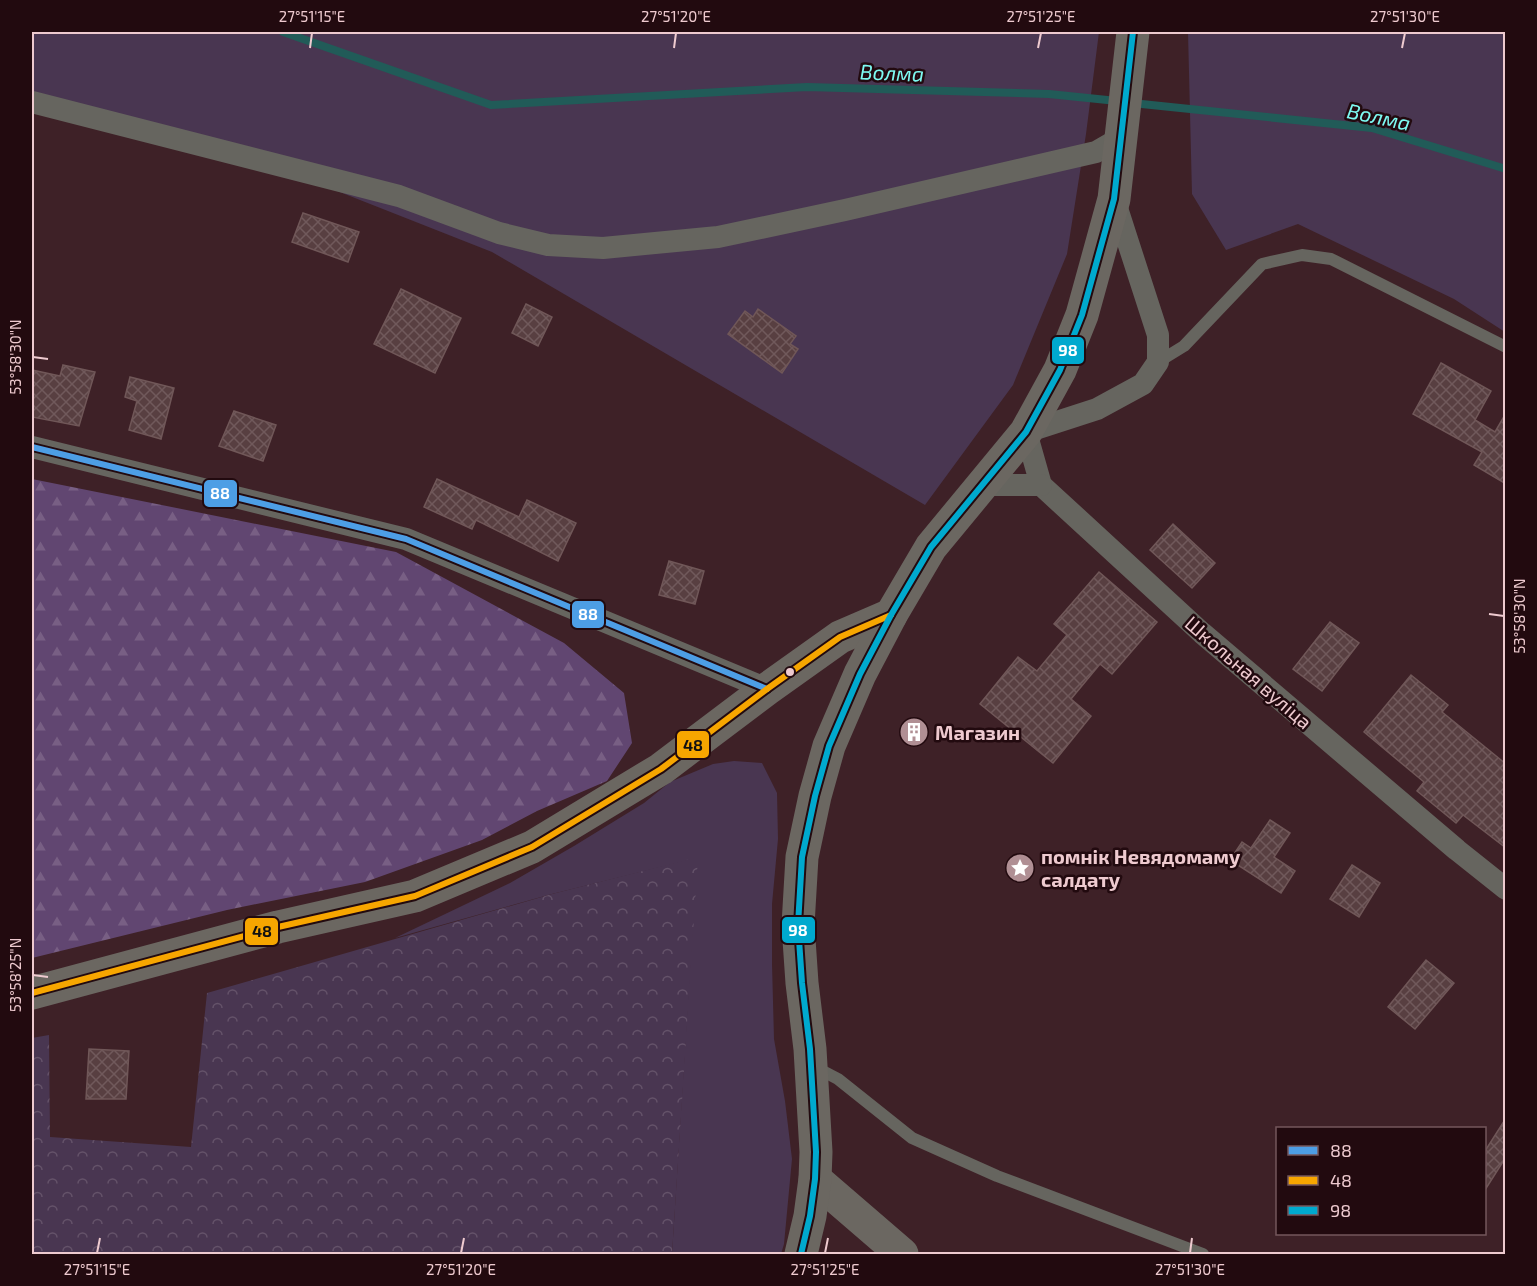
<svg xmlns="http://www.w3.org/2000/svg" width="1537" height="1286" font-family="'Exo 2',sans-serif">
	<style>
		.green { fill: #493651 }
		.forest { fill: url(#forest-firs) }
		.park { fill: url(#park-crowns) }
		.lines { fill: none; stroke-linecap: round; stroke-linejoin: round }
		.stream { stroke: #215b58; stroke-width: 8 }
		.building { fill: url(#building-cross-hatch); stroke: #705758; stroke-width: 1.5 }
		.lane { stroke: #66655f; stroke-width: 12 }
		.street { stroke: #66655f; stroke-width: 22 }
		.secondary { stroke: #6b6761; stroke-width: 33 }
		.bus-1-casing { stroke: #220a0f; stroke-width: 10 }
		.bus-2-casing { stroke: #220a0f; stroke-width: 10 }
		.bus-3-casing { stroke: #220a0f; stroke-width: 10 }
		.bus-1 { stroke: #4d9ee5; stroke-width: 6 }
		.bus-2 { stroke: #f7a600; stroke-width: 6 }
		.bus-3 { stroke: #00a9ce; stroke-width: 6 }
		.ticks { fill: none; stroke: #eecacf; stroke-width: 2 }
		.bus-dot { fill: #eecacf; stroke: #220a0f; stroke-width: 2 }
		.labels { text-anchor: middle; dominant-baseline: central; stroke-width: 5; stroke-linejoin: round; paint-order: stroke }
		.street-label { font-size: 20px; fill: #eecacf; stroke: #220a0f }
		.poi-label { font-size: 20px; font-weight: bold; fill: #eecacf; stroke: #220a0f; text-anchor: start }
		.water-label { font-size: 21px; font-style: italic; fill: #7efaf2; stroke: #220a0f }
		.line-badge { stroke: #220a0f; stroke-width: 2 }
		.badge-label { font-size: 16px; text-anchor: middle; font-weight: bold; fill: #fff }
		.pale-badge-label { font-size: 16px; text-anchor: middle; font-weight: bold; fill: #111 }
		.neatline { fill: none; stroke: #eecacf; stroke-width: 2 }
		.ticks-label { font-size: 15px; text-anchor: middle; fill: #eecacf }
	</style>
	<defs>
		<pattern id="forest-firs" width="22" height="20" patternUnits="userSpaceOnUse" patternTransform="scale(1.5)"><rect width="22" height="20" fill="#614671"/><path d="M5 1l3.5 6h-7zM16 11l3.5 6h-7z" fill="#785f84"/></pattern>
		<pattern id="park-crowns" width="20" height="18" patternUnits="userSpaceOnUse" patternTransform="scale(1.5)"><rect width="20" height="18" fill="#493651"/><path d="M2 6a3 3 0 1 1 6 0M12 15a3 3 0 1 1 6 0" fill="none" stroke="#645269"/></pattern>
		<pattern id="building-cross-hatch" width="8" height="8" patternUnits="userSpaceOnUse" patternTransform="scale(1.5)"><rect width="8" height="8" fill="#583f41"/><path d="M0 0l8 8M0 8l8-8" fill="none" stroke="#70595b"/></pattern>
	</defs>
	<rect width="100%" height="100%" fill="#3e2127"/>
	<g class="green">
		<path d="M32 32H1099L1086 134 1067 254 1013 385 925 505 492 252 261 161 32 95Z"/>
		<path d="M1188 32H1505V332L1454 299 1298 224 1226 250 1192 194Z"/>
		<path d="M734 761 762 763 777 793 778 839 772 904V964L774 1039 785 1101 792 1159 784 1244 781 1254H672L697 858 552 894 395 938 510 883 574 846 644 803 670 782 713 764Z"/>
	</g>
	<path class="forest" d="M32 479 396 552 564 643 624 693 632 743 607 781 537 811 482 840 365 882 227 910 32 958Z"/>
	<path class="park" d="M698 857 672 1254H32V1038L49 1035 50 1137 191 1147 207 993 552 894Z"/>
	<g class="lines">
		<g class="stream">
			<path d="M283 32 491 105 807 87 1049 94 1117 101"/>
			<path d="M1132 103 1372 128 1506 169"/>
		</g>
	</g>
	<g class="building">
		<path d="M303 213 359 232 348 262 292 242Z"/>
		<path d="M401 289 461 318 435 373 374 344Z"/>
		<path d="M526 304 552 317 538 346 512 333Z"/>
		<path d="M758 309 796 336 790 344 798 349 782 373 728 334 745 311 753 317Z"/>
		<path d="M1441 363 1491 391 1475 420 1495 432 1506 413V484L1474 465 1482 452 1413 414Z"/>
		<path d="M63 365 95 372 79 426 32 417V370L60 376Z"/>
		<path d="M130 377 174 388 161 439 129 430 137 401 125 397Z"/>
		<path d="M234 411 276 425 263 461 219 446Z"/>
		<path d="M437 479 519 517 527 500 576 523 558 561 476 520 472 529 424 507Z"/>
		<path d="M1173 524 1215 563 1192 588 1150 550Z"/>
		<path d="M669 561 704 571 695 604 659 595Z"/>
		<path d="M1099 572 1157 622 1112 674 1100 664 1071 699 1091 716 1053 763 980 704 1018 657 1037 671 1067 635 1054 624Z"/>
		<path d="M1330 622 1359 643 1322 691 1293 669Z"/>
		<path d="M1411 675 1448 705 1442 712 1506 764V848L1463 815 1456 823 1417 791 1424 782 1364 732Z"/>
		<path d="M1270 820 1290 833 1274 857 1295 871 1281 893 1230 860 1242 842 1251 848Z"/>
		<path d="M1352 865 1380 883 1359 917 1330 899Z"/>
		<path d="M1426 960 1454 983 1415 1029 1388 1007Z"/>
		<path d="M89 1049 129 1051 126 1099H86Z"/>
		<path d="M1506 1118V1157L1485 1190V1151Z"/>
	</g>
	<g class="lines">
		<g class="lane">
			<path d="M1158 362 1184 346 1262 264 1302 255 1331 259 1506 347"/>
			<path d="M815 1067 838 1079 912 1138 997 1176 1203 1254"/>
		</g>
		<g class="street">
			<path d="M32 102 399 196 499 233 548 245 603 248 718 237 845 210 1096 152 1122 137"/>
			<path d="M1114 199 1158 335V362L1143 384 1097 409 1026 432 1041 485 1202 633 1457 850 1506 889"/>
			<path d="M32 447 406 539 767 689"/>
			<path d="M982 485H1041"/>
		</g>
		<g class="secondary">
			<path d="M32 993 278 927 415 896 532 847 661 769 767 689 840 637 891 615"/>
			<path d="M815 1179 902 1254"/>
			<path d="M801 1254 810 1216 815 1179 816 1152 810 1049 802 983 798 925 802 857 815 796 829 746 860 674 891 615 931 547 1026 432 1060 370 1082 315 1114 199 1133 32"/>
		</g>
		<g class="bus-1-casing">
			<path id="bus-1" d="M32 447 406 539 767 689"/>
		</g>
		<g class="bus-2-casing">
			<path id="bus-2" d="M32 993 278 927 415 896 532 847 661 769 767 689 840 637 891 615"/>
		</g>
		<g class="bus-3-casing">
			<path id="bus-3" d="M801 1254 810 1216 815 1179 816 1152 810 1049 802 983 798 925 802 857 815 796 829 746 860 674 891 615 931 547 1026 432 1060 370 1082 315 1114 199 1133 32"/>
		</g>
		<use href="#bus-1" class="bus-1"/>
		<use href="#bus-2" class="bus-2"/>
		<use href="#bus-3" class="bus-3"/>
	</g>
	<path class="ticks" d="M310 48 312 33M674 48 676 33M1038 48 1041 33M1402 48 1405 33M33 357 48 359M1489 614 1504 616M33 975 48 977M97 1253 100 1238M461 1253 464 1238M825 1253 828 1238M1190 1253 1192 1238"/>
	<defs>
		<g id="building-disc" transform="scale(1.5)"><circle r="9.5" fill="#b08f94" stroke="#220a0f"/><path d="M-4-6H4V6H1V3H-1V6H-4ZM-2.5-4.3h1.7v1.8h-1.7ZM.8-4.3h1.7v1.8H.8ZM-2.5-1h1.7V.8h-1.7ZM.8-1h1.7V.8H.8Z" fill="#fff"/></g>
		<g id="sight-disc" transform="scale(1.5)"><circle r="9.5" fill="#b08f94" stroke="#220a0f"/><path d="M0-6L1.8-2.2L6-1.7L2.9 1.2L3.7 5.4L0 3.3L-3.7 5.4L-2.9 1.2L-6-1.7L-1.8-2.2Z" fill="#fff"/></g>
	</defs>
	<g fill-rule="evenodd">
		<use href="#building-disc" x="914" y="732"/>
		<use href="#sight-disc" x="1020" y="868"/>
	</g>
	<circle class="bus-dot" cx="790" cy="672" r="5"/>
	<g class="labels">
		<g class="street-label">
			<text transform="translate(1249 672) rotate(41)">Школьная вуліца</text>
		</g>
		<g class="poi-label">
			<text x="935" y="732">Магазин</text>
			<text x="1041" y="856">помнік Невядомаму<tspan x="1041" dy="23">салдату</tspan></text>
		</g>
		<g class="water-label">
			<text transform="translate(892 72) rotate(2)">Волма</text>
			<text transform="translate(1379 116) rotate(12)">Волма</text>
		</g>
	</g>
	<g class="line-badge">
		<rect x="1051" y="336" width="34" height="29" rx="6" fill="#00a9ce"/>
		<rect x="203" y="479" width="35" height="29" rx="6" fill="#4d9ee5"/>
		<rect x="571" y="600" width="34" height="29" rx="6" fill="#4d9ee5"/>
		<rect x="676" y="730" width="34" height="29" rx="6" fill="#f7a600"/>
		<rect x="781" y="916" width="35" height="28" rx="6" fill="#00a9ce"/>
		<rect x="244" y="917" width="35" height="29" rx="6" fill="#f7a600"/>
	</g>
	<g class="badge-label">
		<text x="1068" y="356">98</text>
		<text x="220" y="499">88</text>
		<text x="588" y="620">88</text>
		<text x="798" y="936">98</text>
	</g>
	<g class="pale-badge-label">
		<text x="693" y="751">48</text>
		<text x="262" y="937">48</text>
	</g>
	<rect width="1537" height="1286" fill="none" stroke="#220a0f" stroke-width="66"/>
	<rect x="1276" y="1127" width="210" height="108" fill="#220a0f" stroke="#74575c" stroke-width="1.5"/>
	<rect x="1288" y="1146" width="30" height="9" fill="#4d9ee5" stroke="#74575c" stroke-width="1.5"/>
	<text x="1330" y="1157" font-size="18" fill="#eecacf">88</text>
	<rect x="1288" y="1176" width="30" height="9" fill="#f7a600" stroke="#74575c" stroke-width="1.5"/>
	<text x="1330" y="1187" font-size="18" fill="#eecacf">48</text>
	<rect x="1288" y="1206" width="30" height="9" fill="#00a9ce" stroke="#74575c" stroke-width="1.5"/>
	<text x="1330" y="1217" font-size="18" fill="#eecacf">98</text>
	<rect x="33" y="33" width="1471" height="1220" class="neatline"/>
	<g class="ticks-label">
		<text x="312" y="22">27°51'15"E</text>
		<text x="676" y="22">27°51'20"E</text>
		<text x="1041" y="22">27°51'25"E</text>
		<text x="1405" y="22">27°51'30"E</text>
		<text transform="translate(16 357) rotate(-90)" y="5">53°58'30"N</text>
		<text transform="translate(1520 616) rotate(-90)" y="5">53°58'30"N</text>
		<text transform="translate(16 975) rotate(-90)" y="5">53°58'25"N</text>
		<text x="97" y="1275">27°51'15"E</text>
		<text x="461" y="1275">27°51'20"E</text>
		<text x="825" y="1275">27°51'25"E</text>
		<text x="1190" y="1275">27°51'30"E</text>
	</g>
</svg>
